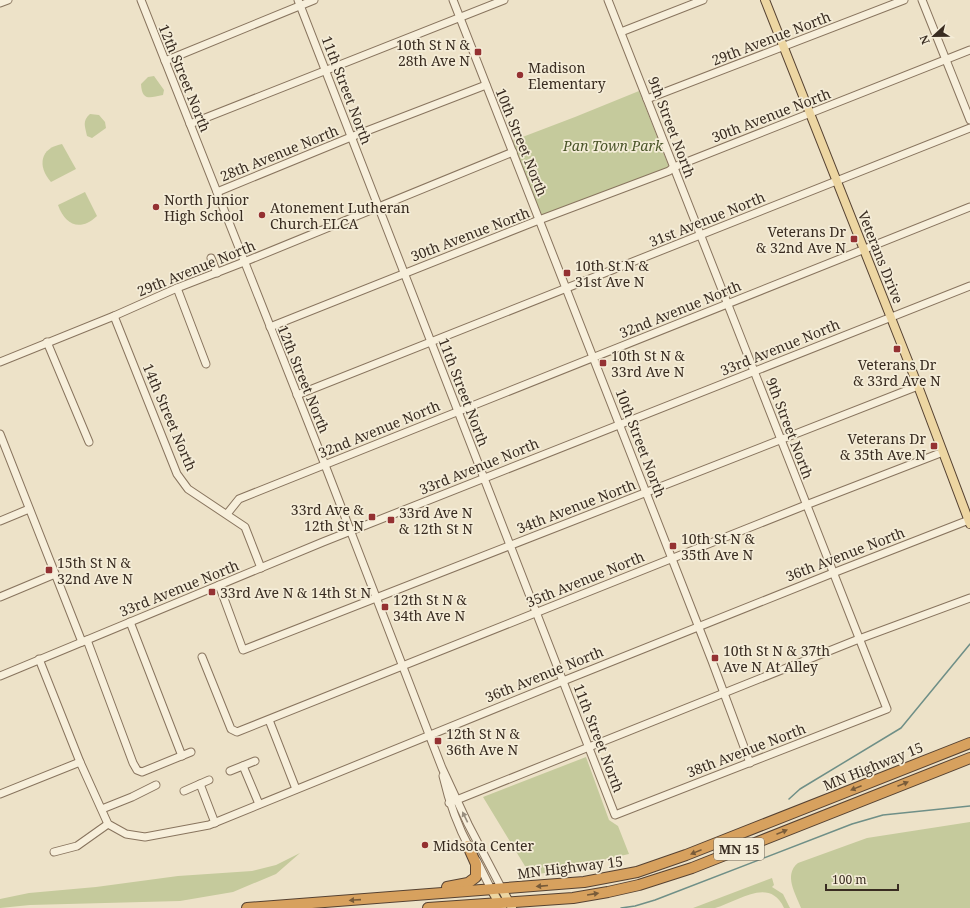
<svg xmlns="http://www.w3.org/2000/svg" width="970" height="908" font-family="'Noto Serif',serif">
	<style>
		.green { fill: #c5ca9c }
		.lines { fill: none; stroke-linecap: round; stroke-linejoin: round }
		.stream { stroke: #6f8f87; stroke-width: 1.5 }
		.minor-casing { stroke: #88745e; stroke-width: 9 }
		.major-casing { stroke: #564232; stroke-width: 10 }
		.highway-casing { stroke: #564232; stroke-width: 12 }
		.minor { stroke: #f7efdb; stroke-width: 7 }
		.major { stroke: #edd6a2; stroke-width: 8 }
		.highway { stroke: #d7a15e; stroke-width: 10 }
		.oneway { fill: #785b39 }
		.oneway2 { fill: #988e7e }
		.poi-dot { fill: #943132; stroke: #f4ecd7; stroke-width: 1.5 }
		.labels { text-anchor: middle; dominant-baseline: central; stroke-width: 3.5; stroke-linejoin: round; paint-order: stroke }
		.shield { fill: #f4ecd7; stroke: #716658; stroke-width: 1 }
		.shield-label { font-size: 13px; font-weight: bold; fill: #392c21 }
		.street-label { font-size: 14px; fill: #392c21; stroke: #f4ecd7 }
		.poi-label { font-size: 14px; fill: #392c21; stroke: #f4ecd7; text-anchor: start }
		.park-label { font-size: 14px; font-style: italic; fill: #495428; stroke: #f4ecd7 }
	</style>
	<rect width="100%" height="100%" fill="#ede2c8"/>
	<g class="green">
		<path d="M154 76 164 90 163 95C149 98 142 101 141 84L148 77Z"/>
		<path d="M639 91 669 167 542 216 512 141 575 117Z"/>
		<path d="M90 114 99 115 105 122 106 128 92 138 87 136C85 126 82 121 90 114Z"/>
		<path d="M62 144 76 169 51 182C37 166 40 148 62 144Z"/>
		<path d="M85 192 97 216C80 232 65 225 58 205Z"/>
		<path d="M586 757 609 820 618 826 629 854 531 876 483 797Z"/>
		<path d="M970 822V908H801C796 894 783 875 798 863L867 838Z"/>
		<path d="M300 853 276 874 233 892 180 901 30 905 0 908V899L29 893 96 887 178 876 252 871 276 865Z"/>
		<path d="M772 878 774 885 772 887 783 894 790 908H784C769 876 738 902 715 908 708 908 700 908 693 908Z"/>
	</g>
	<g class="lines">
		<g class="stream">
			<path d="M789 799 800 789 901 728 970 644"/>
			<path d="M621 908 635 906 655 900 852 824 883 815 970 806"/>
		</g>
		<g class="minor-casing">
			<g id="minor">
				<path d="M141 0 325 465 442 768 468 824 502 889"/>
				<path d="M298 0 615 815 887 709 608 0"/>
				<path d="M453 0 712 661 750 763"/>
				<path d="M922 0 970 120"/>
				<path d="M0 3 8 0"/>
				<path d="M621 32 703 0"/>
				<path d="M165 61 314 0"/>
				<path d="M647 99 904 0"/>
				<path d="M190 124 504 0"/>
				<path d="M217 192 351 137 486 85"/>
				<path d="M211 258 217 273"/>
				<path d="M177 288 206 364"/>
				<path d="M114 316 177 474 188 489 245 527 261 568"/>
				<path d="M270 327 539 220 669 171 674 167 970 50"/>
				<path d="M47 342 89 442"/>
				<path d="M0 362 114 316 177 288 244 262 513 152"/>
				<path d="M297 395 970 128"/>
				<path d="M0 434 82 642"/>
				<path d="M227 514 239 499 970 207"/>
				<path d="M0 521 29 509"/>
				<path d="M219 585 243 650 918 386"/>
				<path d="M0 597 55 574"/>
				<path d="M130 622 182 756"/>
				<path d="M87 640 133 763 137 770 142 772 191 752"/>
				<path d="M202 657 231 729 237 732 806 505 943 452"/>
				<path d="M39 659 80 762 108 824 126 834 145 837 209 825 563 681 833 573 969 520"/>
				<path d="M0 676 323 542 970 286"/>
				<path d="M269 720 296 789"/>
				<path d="M243 766 259 804"/>
				<path d="M230 771 255 761"/>
				<path d="M443 776C449 802 457 825 470 849"/>
				<path d="M200 784 215 823"/>
				<path d="M184 791 209 780"/>
				<path d="M0 794 80 762"/>
				<path d="M449 803 859 639 970 598"/>
				<path d="M102 809 132 797 156 785"/>
				<path d="M54 852 77 846 108 824"/>
				<path d="M477 861 491 889"/>
			</g>
		</g>
		<g class="major-casing">
			<g id="major">
				<path d="M765 0 918 386 970 524"/>
				<path d="M491 889 502 908"/>
				<path d="M502 889 512 908"/>
			</g>
		</g>
		<g class="highway-casing">
			<g id="highway">
				<path d="M447 887 468 883 476 877V864L468 846"/>
				<path d="M247 908 584 882 637 872 686 855 970 743"/>
				<path d="M428 908 573 898 608 892 639 885 692 868 970 758"/>
			</g>
		</g>
		<use href="#minor" class="minor"/>
		<use href="#major" class="major"/>
		<use href="#highway" class="highway"/>
	</g>
	<defs><path id="oneway-solid" d="M-6-.8H1V-3.2L6.5 0L1 3.2V.8H-6Z"/></defs>
	<g class="oneway">
		<use href="#oneway-solid" transform="translate(903 784) rotate(-22)"/>
		<use href="#oneway-solid" transform="translate(856 788) rotate(158)"/>
		<use href="#oneway-solid" transform="translate(782 832) rotate(-22)"/>
		<use href="#oneway-solid" transform="translate(696 852) rotate(158)"/>
		<use href="#oneway-solid" transform="translate(542 886) rotate(175)"/>
		<use href="#oneway-solid" transform="translate(593 894) rotate(-9)"/>
		<use href="#oneway-solid" transform="translate(355 900) rotate(176)"/>
	</g>
	<use class="oneway2" href="#oneway-solid" transform="translate(465 817) rotate(-116)"/>
	<g class="poi-dot">
		<rect x="474" y="48" width="8" height="8" rx="2"/>
		<circle cx="520" cy="75" r="4"/>
		<circle cx="156" cy="207" r="4"/>
		<circle cx="262" cy="215" r="4"/>
		<rect x="850" y="235" width="8" height="8" rx="2"/>
		<rect x="563" y="269" width="8" height="8" rx="2"/>
		<rect x="893" y="345" width="8" height="8" rx="2"/>
		<rect x="599" y="359" width="8" height="8" rx="2"/>
		<rect x="930" y="442" width="8" height="8" rx="2"/>
		<rect x="368" y="513" width="8" height="8" rx="2"/>
		<rect x="387" y="516" width="8" height="8" rx="2"/>
		<rect x="669" y="542" width="8" height="8" rx="2"/>
		<rect x="45" y="566" width="8" height="8" rx="2"/>
		<rect x="208" y="588" width="8" height="8" rx="2"/>
		<rect x="381" y="603" width="8" height="8" rx="2"/>
		<rect x="711" y="654" width="8" height="8" rx="2"/>
		<rect x="434" y="737" width="8" height="8" rx="2"/>
		<circle cx="425" cy="845" r="4"/>
	</g>
	<g class="labels">
		<rect class="shield" x="714" y="838" width="50" height="22" rx="3"/>
		<g class="shield-label">
			<text x="739" y="849">MN 15</text>
		</g>
		<g class="street-label">
			<text transform="translate(771 38) rotate(-21)">29th Avenue North</text>
			<text transform="translate(185 78) rotate(68)">12th Street North</text>
			<text transform="translate(347 90) rotate(69)">11th Street North</text>
			<text transform="translate(771 115) rotate(-21)">30th Avenue North</text>
			<text transform="translate(672 127) rotate(69)">9th Street North</text>
			<text transform="translate(522 142) rotate(68)">10th Street North</text>
			<text transform="translate(279 153) rotate(-22)">28th Avenue North</text>
			<text transform="translate(707 219) rotate(-22)">31st Avenue North</text>
			<text transform="translate(470 234) rotate(-21)">30th Avenue North</text>
			<text transform="translate(881 257) rotate(68)">Veterans Drive</text>
			<text transform="translate(196 268) rotate(-22)">29th Avenue North</text>
			<text transform="translate(680 309) rotate(-22)">32nd Avenue North</text>
			<text transform="translate(780 347) rotate(-22)">33rd Avenue North</text>
			<text transform="translate(304 379) rotate(68)">12th Street North</text>
			<text transform="translate(464 392) rotate(69)">11th Street North</text>
			<text transform="translate(170 417) rotate(67)">14th Street North</text>
			<text transform="translate(790 428) rotate(69)">9th Street North</text>
			<text transform="translate(379 429) rotate(-22)">32nd Avenue North</text>
			<text transform="translate(641 443) rotate(69)">10th Street North</text>
			<text transform="translate(479 466) rotate(-22)">33rd Avenue North</text>
			<text transform="translate(576 506) rotate(-21)">34th Avenue North</text>
			<text transform="translate(845 554) rotate(-21)">36th Avenue North</text>
			<text transform="translate(585 579) rotate(-22)">35th Avenue North</text>
			<text transform="translate(179 588) rotate(-22)">33rd Avenue North</text>
			<text transform="translate(544 674) rotate(-22)">36th Avenue North</text>
			<text transform="translate(599 738) rotate(69)">11th Street North</text>
			<text transform="translate(746 750) rotate(-21)">38th Avenue North</text>
			<text transform="translate(873 766) rotate(-22)">MN Highway 15</text>
			<text transform="translate(570 867) rotate(-7)">MN Highway 15</text>
		</g>
		<g class="poi-label">
			<text x="470" y="44" text-anchor="end">10th St N &amp;<tspan x="470" dy="16">28th Ave N</tspan></text>
			<text x="528" y="67">Madison<tspan x="528" dy="16">Elementary</tspan></text>
			<text x="164" y="199">North Junior<tspan x="164" dy="16">High School</tspan></text>
			<text x="270" y="207">Atonement Lutheran<tspan x="270" dy="16">Church ELCA</tspan></text>
			<text x="846" y="231" text-anchor="end">Veterans Dr<tspan x="846" dy="16">&amp; 32nd Ave N</tspan></text>
			<text x="575" y="265">10th St N &amp;<tspan x="575" dy="16">31st Ave N</tspan></text>
			<text x="611" y="355">10th St N &amp;<tspan x="611" dy="16">33rd Ave N</tspan></text>
			<text x="897" y="364" text-anchor="middle">Veterans Dr<tspan x="897" dy="16">&amp; 33rd Ave N</tspan></text>
			<text x="926" y="438" text-anchor="end">Veterans Dr<tspan x="926" dy="16">&amp; 35th Ave N</tspan></text>
			<text x="364" y="509" text-anchor="end">33rd Ave &amp;<tspan x="364" dy="16">12th St N</tspan></text>
			<text x="399" y="512">33rd Ave N<tspan x="399" dy="16">&amp; 12th St N</tspan></text>
			<text x="681" y="538">10th St N &amp;<tspan x="681" dy="16">35th Ave N</tspan></text>
			<text x="57" y="562">15th St N &amp;<tspan x="57" dy="16">32nd Ave N</tspan></text>
			<text x="220" y="592">33rd Ave N &amp; 14th St N</text>
			<text x="393" y="599">12th St N &amp;<tspan x="393" dy="16">34th Ave N</tspan></text>
			<text x="723" y="650">10th St N &amp; 37th<tspan x="723" dy="16">Ave N At Alley</tspan></text>
			<text x="446" y="733">12th St N &amp;<tspan x="446" dy="16">36th Ave N</tspan></text>
			<text x="433" y="845">Midsota Center</text>
		</g>
		<g class="park-label">
			<text x="613" y="145">Pan Town Park</text>
		</g>
	</g>
	<g transform="translate(934 36) rotate(248)" stroke="#f4ecd7" stroke-width="3" paint-order="stroke">
	<path d="M0-3L7 15L0 10L-7 15Z" fill="#392c21"/>
	<text y="-6" font-size="11" font-weight="bold" text-anchor="middle" fill="#392c21">N</text>
	</g>
	<path d="M826 884v6h72v-6" fill="none" stroke="#392c21" stroke-width="2"/>
	<text x="832" y="884" font-size="12" fill="#392c21" stroke="#f4ecd7" stroke-width="3" paint-order="stroke">100 m</text>
</svg>
